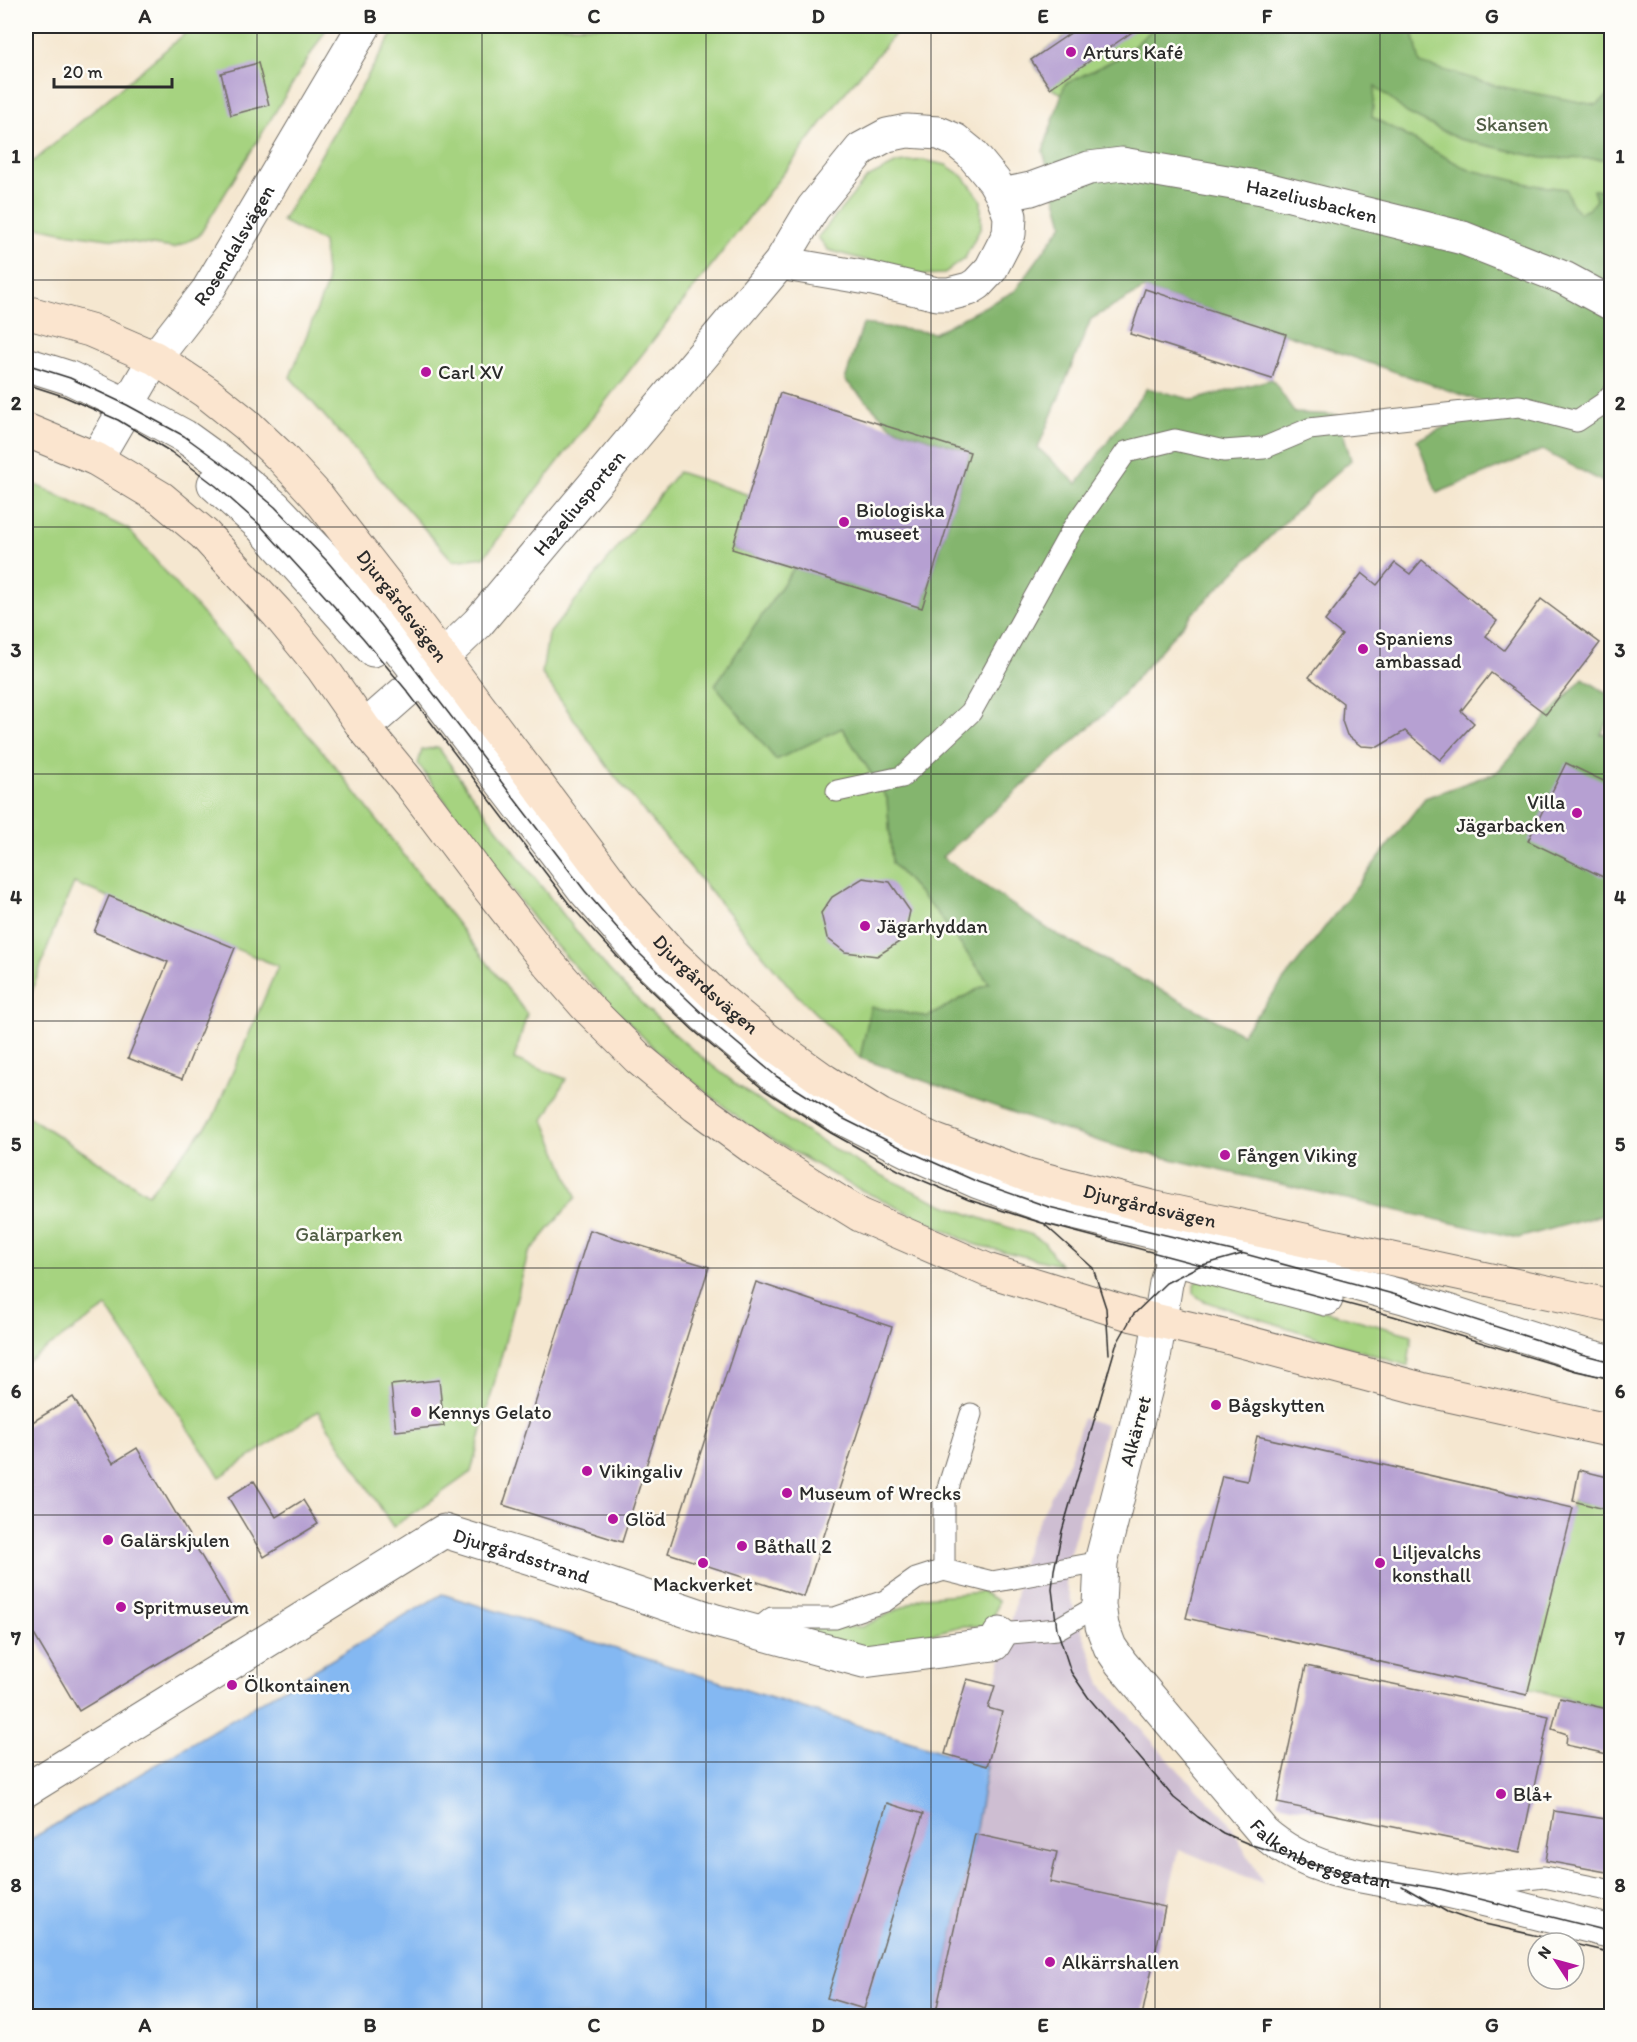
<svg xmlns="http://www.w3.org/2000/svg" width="1637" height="2042" font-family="Itim,sans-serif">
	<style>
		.industrial { fill: #cebed2 }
		.green { fill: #a6d380; stroke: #687f56; stroke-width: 1.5 }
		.forest { fill: #84b56e; stroke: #58704c; stroke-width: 1.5 }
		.water { fill: #84b8f2; stroke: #58728e; stroke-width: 1.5 }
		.building { fill: #b6a0d2 }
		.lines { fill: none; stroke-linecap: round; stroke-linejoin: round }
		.lane-casing { stroke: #726d65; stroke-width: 23 }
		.street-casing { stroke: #726d65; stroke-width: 35 }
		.secondary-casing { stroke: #726d65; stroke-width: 35 }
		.lane { stroke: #fff; stroke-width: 21 }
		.street { stroke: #fff; stroke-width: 33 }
		.secondary { stroke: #fbe5cf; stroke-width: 33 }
		.tram { stroke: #2b2b2b; stroke-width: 1.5 }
		.grid { fill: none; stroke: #2b2b2b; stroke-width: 1.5; stroke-opacity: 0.55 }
		.poi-dot { fill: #b5179e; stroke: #fdfcf7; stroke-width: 2 }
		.labels { text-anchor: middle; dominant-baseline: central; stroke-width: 5; stroke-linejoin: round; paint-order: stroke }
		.poi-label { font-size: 20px; fill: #2b2b2b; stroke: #fdfcf7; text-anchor: start }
		.park-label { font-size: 20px; fill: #505d44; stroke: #fdfcf7 }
		.street-label { font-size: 20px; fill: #2b2b2b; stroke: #fdfcf7 }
		.neatline { fill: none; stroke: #2b2b2b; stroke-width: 2 }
		.grid-label { font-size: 20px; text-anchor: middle; font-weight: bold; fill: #2b2b2b }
	</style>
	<rect width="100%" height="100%" fill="#fdfcf7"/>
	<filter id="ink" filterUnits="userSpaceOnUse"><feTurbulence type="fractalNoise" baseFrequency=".0167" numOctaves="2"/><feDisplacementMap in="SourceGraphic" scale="12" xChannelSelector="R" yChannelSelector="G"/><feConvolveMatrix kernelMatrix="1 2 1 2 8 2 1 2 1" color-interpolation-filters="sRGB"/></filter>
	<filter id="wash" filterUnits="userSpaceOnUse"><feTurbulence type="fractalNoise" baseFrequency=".008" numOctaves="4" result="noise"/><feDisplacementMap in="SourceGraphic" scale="24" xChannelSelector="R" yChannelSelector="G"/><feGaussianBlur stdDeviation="1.35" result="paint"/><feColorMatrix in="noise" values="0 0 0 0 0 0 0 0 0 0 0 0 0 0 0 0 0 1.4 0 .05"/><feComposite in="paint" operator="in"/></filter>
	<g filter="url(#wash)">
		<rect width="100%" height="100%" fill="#f5e7d0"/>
		<path class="industrial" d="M1083 1418 1106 1425 1067 1564 1066 1586 1101 1684 1176 1768 1227 1819 1264 1884 1179 1849 1142 2016H935L975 1834 987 1767 945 1754 967 1679 995 1686 1013 1614 1022 1562 1030 1538 1070 1458Z"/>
		<g class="green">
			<path d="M194 26H328L199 236 174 248 72 234 26 225V160L34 161Z"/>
			<path d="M397 26H902L847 90 786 170 484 557 453 561 290 377 327 284 323 242 282 221Z"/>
			<path d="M1081 26H1611V276L1152 137 1050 88 1031 60Z"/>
			<path d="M923 160 946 165 964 177 981 200V227L965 258 943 274 920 275 828 250 818 237 867 178 897 163Z"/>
			<path d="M678 472 749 495 732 549 794 568 716 685 842 728 887 798 892 863 939 915 989 983 928 1017 871 1007 860 1058 793 991 612 773 542 674 548 635Z"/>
			<path d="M26 482 32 483 128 529 331 761 527 1014 514 1059 566 1079 544 1120 576 1197 528 1254 471 1472 393 1527 318 1411 220 1477 107 1307 26 1362V1115L148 1194 213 1118 278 966 74 883 53 932 26 1008Z"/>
			<path d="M438 747C470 794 504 838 538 882 567 919 595 957 628 990 717 1080 826 1153 942 1204 971 1216 1002 1225 1032 1235L1044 1242 1060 1265 973 1244 849 1184 746 1124 665 1059 608 1002 545 934 461 823 418 764 422 750Z"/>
			<path d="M1201 1277 1412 1335 1408 1366 1204 1301 1194 1294V1284Z"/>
			<path d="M1573 1501 1611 1511V1710L1528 1688Z"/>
			<path d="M982 1592 998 1601 992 1626H961L862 1652 788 1627H862L923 1597Z"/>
		</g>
		<path class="forest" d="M1156 26H1412L1420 63 1497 86 1596 105 1611 94V159L1542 158 1459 139 1407 113 1375 86 1372 117 1467 169 1533 185 1566 189 1572 205 1580 213 1589 209 1596 200 1593 190H1611V486L1542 450 1437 493 1417 440 1491 405 1286 334 1144 289 1091 319 1038 448 1077 484 1147 388 1194 400 1272 379 1295 413 1338 415 1351 460 1311 496 1191 615 1109 710 942 857 1051 931 1242 1034 1425 798 1497 772 1583 678 1611 696V717L1601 734H1612L1611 1215 1606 1214 1518 1238 1118 1147 1039 1122 860 1058 871 1007 928 1017 989 983 939 915 892 863 887 798 842 728 776 760 715 685 794 568 922 607 970 452 892 427 845 380 863 324 934 333 1015 291 1063 224 1043 151 1065 84 1124 55Z"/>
		<path class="water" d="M442 1594 987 1766 975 1834 935 2016H26V1842Z"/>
		<g id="blocks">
			<g class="building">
				<path d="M1081 26H1141L1050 88 1031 60Z"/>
				<path d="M258 63 269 105 231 115 221 73Z"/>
				<path d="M1145 289 1286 334 1272 379 1130 334Z"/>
				<path d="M780 393 970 452 922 608 732 549Z"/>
				<path d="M1422 560 1497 621 1486 636 1504 650 1541 599 1600 643 1546 714 1491 673 1461 711 1474 723 1440 760 1405 731 1378 747 1361 746 1347 735 1342 721 1343 703 1309 677 1342 635 1325 621 1362 573 1377 585 1395 563 1410 574Z"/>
				<path d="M1566 763 1612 785V860L1603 877 1528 841Z"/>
				<path d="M863 878 890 882 910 911 904 939 877 956 845 952 827 938 821 913 832 897Z"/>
				<path d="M109 896 235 948 182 1079 128 1058 168 962 94 932Z"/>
				<path d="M590 1230 709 1267 622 1542 503 1505Z"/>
				<path d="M756 1282 892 1327 804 1597 668 1553Z"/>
				<path d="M439 1380 444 1426 396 1431 391 1385Z"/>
				<path d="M73 1397 113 1463 137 1448 237 1616 79 1711 26 1621V1426Z"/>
				<path d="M1257 1436 1573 1508 1527 1695 1186 1618 1222 1476 1247 1481Z"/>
				<path d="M1579 1470 1612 1478V1511L1573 1501Z"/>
				<path d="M254 1481 276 1517 303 1500 318 1524 264 1557 228 1497Z"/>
				<path d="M1306 1666 1549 1716 1520 1853 1277 1803Z"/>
				<path d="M967 1679 995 1686 988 1708 1002 1712 987 1766 945 1754Z"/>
				<path d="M1560 1698 1612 1710V1755L1566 1745 1567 1734 1552 1729Z"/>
				<path d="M887 1803 923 1814 864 2009 827 1998Z"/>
				<path d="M1554 1811 1612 1820V1873L1546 1861Z"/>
				<path d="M975 1834 1057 1852 1050 1882 1165 1907 1142 2016H935Z"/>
			</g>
		</g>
	</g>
	<g filter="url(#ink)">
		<use href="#blocks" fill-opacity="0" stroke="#726d65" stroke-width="1.5"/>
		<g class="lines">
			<g class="lane-casing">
				<g id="lane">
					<path d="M837 791 902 777 971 712 1073 528 1126 452 1175 440 1224 451 1264 448 1309 429 1519 406 1577 421 1604 403 1612 394"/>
					<path d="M944 1570V1501L971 1414"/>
					<path d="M753 1633 772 1618H835L885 1601 916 1579 944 1570 992 1582 1101 1562"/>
					<path d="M1000 1634 1057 1629 1099 1605"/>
					<path d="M1461 1887 1544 1877 1612 1891"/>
				</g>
			</g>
			<g class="street-casing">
				<g id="street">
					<path id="s1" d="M1002 195 1031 189 1089 168 1122 164 1262 188 1463 238 1564 278 1612 304"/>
					<path d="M26 364 70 378 127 405 184 436 231 470 275 507 327 561 381 625 585 891 640 954 706 1017 776 1076 840 1117 908 1151 978 1182 1049 1207 1245 1254 1404 1297 1581 1354 1612 1362"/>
					<path id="s2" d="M96 459 155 358 208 290 364 26"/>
					<path d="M214 484 260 525 373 650"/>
					<path id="s3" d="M364 728 422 677 478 623 780 263 813 208 861 149 887 135 907 131 939 133 955 140 971 153 994 181 1002 195 1010 216 1009 234 991 269 977 284 969 289 949 294H937L873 279 780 263"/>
					<path id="s4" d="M1179 1237 1166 1283 1154 1357 1101 1562 1099 1605 1102 1626 1110 1647 1121 1663 1263 1832C1314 1877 1375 1877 1438 1889 1496 1901 1554 1918 1612 1932"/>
					<path d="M1170 1258 1326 1299"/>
					<path id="s5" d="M26 1790 444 1531 550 1564 716 1621 864 1661 994 1644 1000 1634"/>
				</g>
			</g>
			<g class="secondary-casing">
				<g id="secondary">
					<path id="s6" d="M26 312 90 330 155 358 206 392 246 424 282 458 318 497 404 607 628 905 671 953 717 997 769 1041 825 1081 880 1115 936 1141 1027 1175 1151 1207 1612 1306"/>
					<path d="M26 430 96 459 161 498 204 534 277 613 323 669 364 728 411 785 488 887 543 957 586 1006 638 1058 696 1106 759 1152 860 1215 987 1270 1133 1315 1223 1336 1421 1389 1612 1431"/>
				</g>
			</g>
			<use href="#lane" class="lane"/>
			<use href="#street" class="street"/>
			<use href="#secondary" class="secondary"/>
			<g class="tram">
				<path d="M26 364 70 378 127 405 184 436 231 470 275 507 327 561 381 625 585 891 640 954 706 1017 776 1076 840 1117 908 1151 978 1182 1049 1207 1245 1254 1404 1297 1581 1354 1612 1362"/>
				<path d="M26 384 63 396 118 420 171 452 216 486 260 525 363 638 407 691 570 905 626 966 693 1030 764 1090 831 1133 900 1171 969 1200 1042 1223 1393 1316 1576 1371 1612 1379"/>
				<path d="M1045 1225 1093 1268 1106 1308 1109 1354"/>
				<path d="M1242 1254 1199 1266 1166 1283 1133 1315 1116 1345 1062 1531 1054 1570 1052 1589 1057 1629 1071 1672 1088 1697 1174 1798 1198 1817 1223 1833 1249 1844 1333 1871 1440 1889 1612 1932"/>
				<path d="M1402 1886 1447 1912 1476 1922 1569 1943"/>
				<path d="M1574 1944 1612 1953"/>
			</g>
		</g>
	</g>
	<path class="grid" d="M257 26V2016M482 26V2016M706 26V2016M931 26V2016M1155 26V2016M1380 26V2016M26 280H1612M26 527H1612M26 774H1612M26 1021H1612M26 1268H1612M26 1515H1612M26 1762H1612"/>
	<g class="poi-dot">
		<circle cx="1071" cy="52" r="6"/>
		<circle cx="426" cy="372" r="6"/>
		<circle cx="844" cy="522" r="6"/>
		<circle cx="1363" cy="649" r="6"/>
		<circle cx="1577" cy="813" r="6"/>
		<circle cx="865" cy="926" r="6"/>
		<circle cx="1225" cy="1155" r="6"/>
		<circle cx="1216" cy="1405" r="6"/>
		<circle cx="416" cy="1412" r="6"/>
		<circle cx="587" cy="1471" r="6"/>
		<circle cx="787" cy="1493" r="6"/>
		<circle cx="613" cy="1519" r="6"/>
		<circle cx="108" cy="1540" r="6"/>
		<circle cx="742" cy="1546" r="6"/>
		<circle cx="703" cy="1563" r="6"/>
		<circle cx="1380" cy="1563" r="6"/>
		<circle cx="121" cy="1607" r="6"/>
		<circle cx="232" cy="1685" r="6"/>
		<circle cx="1501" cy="1794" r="6"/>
		<circle cx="1050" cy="1962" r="6"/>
	</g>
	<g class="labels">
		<g class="poi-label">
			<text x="1083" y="52">Arturs Kafé</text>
			<text x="438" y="372">Carl XV</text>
			<text x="856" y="510">Biologiska<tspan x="856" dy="23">museet</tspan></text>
			<text x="1375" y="638">Spaniens<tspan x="1375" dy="23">ambassad</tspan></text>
			<text x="1565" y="802" text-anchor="end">Villa<tspan x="1565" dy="23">Jägarbacken</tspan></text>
			<text x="877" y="926">Jägarhyddan</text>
			<text x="1237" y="1155">Fången Viking</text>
			<text x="1228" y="1405">Bågskytten</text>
			<text x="428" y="1412">Kennys Gelato</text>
			<text x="599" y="1471">Vikingaliv</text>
			<text x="799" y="1493">Museum of Wrecks</text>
			<text x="625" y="1519">Glöd</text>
			<text x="120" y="1540">Galärskjulen</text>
			<text x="754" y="1546">Båthall 2</text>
			<text x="1392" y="1552">Liljevalchs<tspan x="1392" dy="23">konsthall</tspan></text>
			<text x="703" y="1584" text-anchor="middle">Mackverket</text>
			<text x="133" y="1607">Spritmuseum</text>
			<text x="244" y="1685">Ölkontainen</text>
			<text x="1513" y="1794">Blå+</text>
			<text x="1062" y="1962">Alkärrshallen</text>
		</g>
		<g class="park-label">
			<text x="1512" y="124">Skansen</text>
			<text x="349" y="1234">Galärparken</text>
		</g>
		<g class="street-label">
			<text stroke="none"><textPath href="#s1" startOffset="318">Hazeliusbacken</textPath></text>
			<text stroke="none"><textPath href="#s2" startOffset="255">Rosendalsvägen</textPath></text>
			<text stroke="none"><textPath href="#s3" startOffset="312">Hazeliusporten</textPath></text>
			<text stroke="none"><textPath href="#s6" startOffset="490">Djurgårdsvägen</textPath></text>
			<text stroke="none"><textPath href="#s6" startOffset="976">Djurgårdsvägen</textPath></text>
			<text stroke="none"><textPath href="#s6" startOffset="1480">Djurgårdsvägen</textPath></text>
			<text transform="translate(1135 1431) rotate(-75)">Alkärret</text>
			<text stroke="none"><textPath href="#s5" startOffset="573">Djurgårdsstrand</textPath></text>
			<text stroke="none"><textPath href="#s4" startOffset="724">Falkenbergsgatan</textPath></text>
		</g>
	</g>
	<rect width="1637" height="2042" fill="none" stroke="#fdfcf7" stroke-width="66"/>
	<g transform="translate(1556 1961) rotate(306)"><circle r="28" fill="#fdfcf7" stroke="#a9a8a5" stroke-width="1.5"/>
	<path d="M0-4.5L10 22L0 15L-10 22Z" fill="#b5179e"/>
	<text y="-9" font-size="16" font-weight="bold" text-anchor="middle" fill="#2b2b2b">N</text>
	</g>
	<path d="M54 78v9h118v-9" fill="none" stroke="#2b2b2b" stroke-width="3"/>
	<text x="63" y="78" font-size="18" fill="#2b2b2b" stroke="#fdfcf7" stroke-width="4.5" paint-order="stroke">20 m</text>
	<rect x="33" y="33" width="1571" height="1976" class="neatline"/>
	<g class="grid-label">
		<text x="145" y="23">A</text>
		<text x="370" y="23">B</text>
		<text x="594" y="23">C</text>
		<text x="818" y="23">D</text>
		<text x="1043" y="23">E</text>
		<text x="1267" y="23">F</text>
		<text x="1492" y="23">G</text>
		<text x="16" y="163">1</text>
		<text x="1620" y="163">1</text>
		<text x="16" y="410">2</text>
		<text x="1620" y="410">2</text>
		<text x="16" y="657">3</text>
		<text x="1620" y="657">3</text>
		<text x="16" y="904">4</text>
		<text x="1620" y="904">4</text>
		<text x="16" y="1151">5</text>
		<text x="1620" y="1151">5</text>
		<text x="16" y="1398">6</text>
		<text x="1620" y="1398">6</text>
		<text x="16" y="1645">7</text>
		<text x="1620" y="1645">7</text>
		<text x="16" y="1892">8</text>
		<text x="1620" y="1892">8</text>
		<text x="145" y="2032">A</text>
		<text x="370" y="2032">B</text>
		<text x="594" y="2032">C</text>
		<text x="818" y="2032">D</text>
		<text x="1043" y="2032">E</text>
		<text x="1267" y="2032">F</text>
		<text x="1492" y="2032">G</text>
	</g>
</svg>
